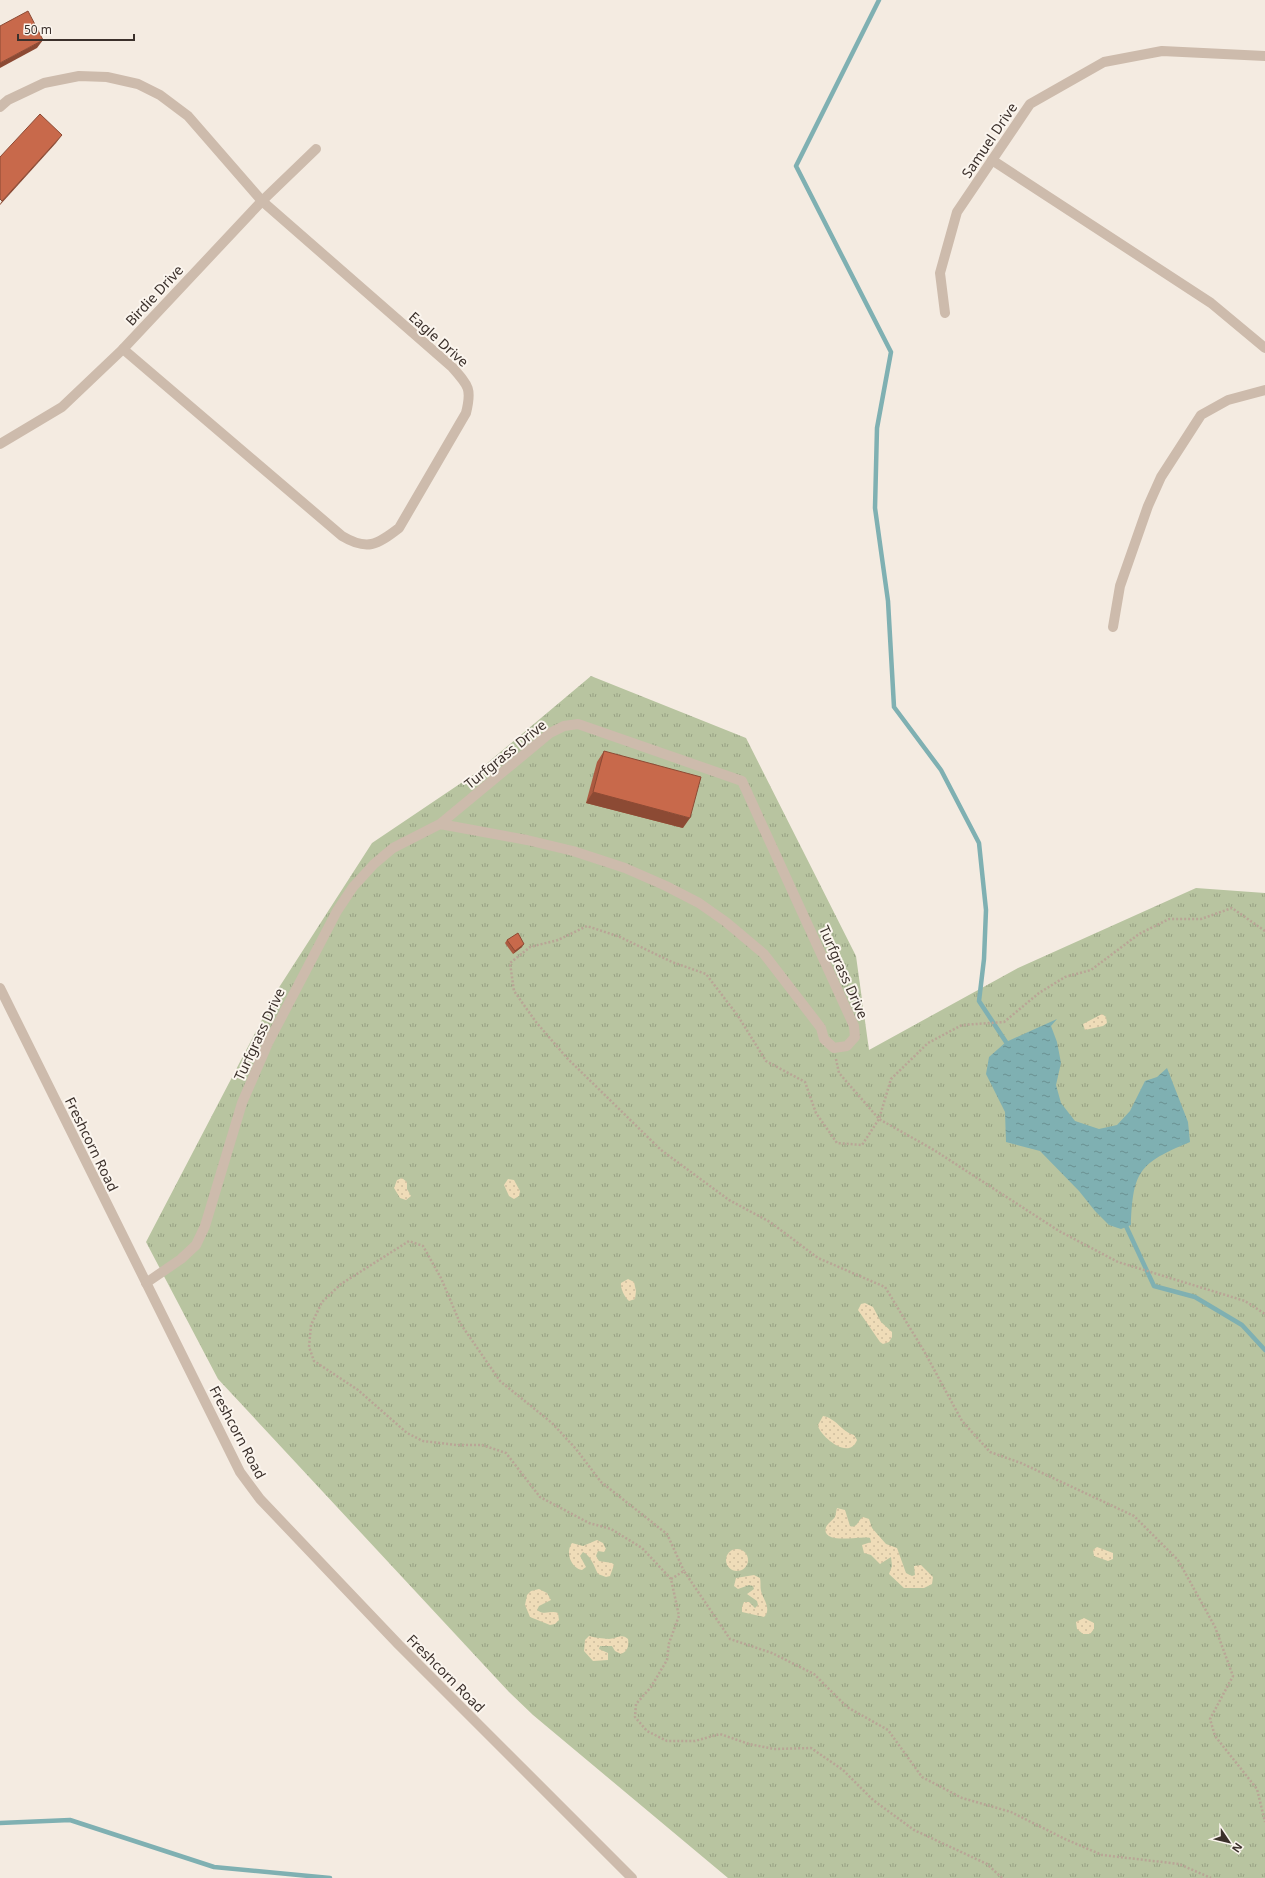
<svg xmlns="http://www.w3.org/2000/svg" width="1265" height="1878" font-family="'Noto Sans',sans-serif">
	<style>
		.grass { fill: url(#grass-tufts) }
		.sand { fill: url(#sand-dots) }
		.water { fill: url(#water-ripples) }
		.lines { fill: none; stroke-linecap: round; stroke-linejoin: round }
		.stream { stroke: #7fb0b2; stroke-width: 4.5 }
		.path { stroke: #b9a596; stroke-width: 2.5; stroke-dasharray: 2 2; stroke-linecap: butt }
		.minor { stroke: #cdbbac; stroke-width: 10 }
		.wall { fill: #ac5a40 }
		.shaded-wall { fill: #8c4a34 }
		.building { fill: #c8694b; stroke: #8c4a34 }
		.labels { text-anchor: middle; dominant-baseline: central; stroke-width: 4; stroke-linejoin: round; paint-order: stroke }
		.street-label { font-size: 14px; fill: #3b302b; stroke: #fbf5ee }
	</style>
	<defs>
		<pattern id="grass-tufts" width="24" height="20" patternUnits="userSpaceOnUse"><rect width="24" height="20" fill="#b8c4a0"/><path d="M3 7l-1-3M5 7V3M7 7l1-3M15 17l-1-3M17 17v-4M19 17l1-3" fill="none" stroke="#97a083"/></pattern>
		<pattern id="sand-dots" width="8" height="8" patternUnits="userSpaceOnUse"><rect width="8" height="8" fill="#efdcb8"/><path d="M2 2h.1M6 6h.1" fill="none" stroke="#cebd9e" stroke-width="1.8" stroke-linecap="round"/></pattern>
		<pattern id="water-ripples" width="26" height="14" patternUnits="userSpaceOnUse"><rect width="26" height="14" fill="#7fb0b2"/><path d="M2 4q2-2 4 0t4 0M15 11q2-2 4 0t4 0" fill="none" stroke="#699091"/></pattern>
	</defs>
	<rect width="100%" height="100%" fill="#f4ebe1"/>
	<path class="grass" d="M591 676 746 738 856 956 869 1050 1018 968 1196 888 1265 893V1878H728L533 1715 509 1692 218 1379 146 1242 278 989 372 843 473 775Z"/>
	<g class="sand">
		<path d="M1102 1014 1106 1017 1107 1023 1103 1026 1085 1030 1083 1024Z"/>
		<path d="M402 1178 407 1182V1189L411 1196 406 1200 400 1198 394 1188 397 1180Z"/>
		<path d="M508 1179 514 1180 520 1191 519 1196 514 1199 509 1196 504 1185Z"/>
		<path d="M628 1279 634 1282 636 1291 635 1299 629 1301C625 1298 620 1288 621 1283Z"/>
		<path d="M865 1303 873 1307 881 1322 892 1332V1337L889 1342 883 1344 880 1342 858 1310 861 1304Z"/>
		<path d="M823 1416C836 1418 842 1432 854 1435L857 1440C849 1462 818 1434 818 1425Z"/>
		<path d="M837 1508 845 1510 850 1526C857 1529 858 1520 863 1517L869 1519 872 1528 886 1544 897 1548 906 1573 912 1576 915 1575 914 1566 921 1565 933 1577 932 1584 924 1588H904L889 1574 892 1566 891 1557 880 1564 871 1555 864 1553 862 1545 871 1542 870 1538C864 1535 820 1546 826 1527 828 1523 833 1520 835 1517 836 1514 836 1511 837 1508Z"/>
		<path d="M597 1540 603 1543 606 1549 604 1552 598 1551 596 1556 599 1561 612 1563 614 1565 610 1576 606 1577 598 1574C594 1566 591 1556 583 1552L580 1556 586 1567 582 1570C571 1568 565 1552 572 1543L583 1546Z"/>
		<path d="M1097 1547 1113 1553V1559L1108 1561 1094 1556 1093 1550Z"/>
		<circle cx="737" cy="1560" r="11"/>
		<path d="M754 1575 760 1578C761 1582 760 1587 761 1591 763 1599 772 1609 764 1617L742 1612V1607L744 1602H749L755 1608 758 1605 757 1601 747 1594 754 1589 753 1586 749 1585 738 1589 734 1586 736 1578Z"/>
		<path d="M539 1589 547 1593 551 1600 539 1606 537 1610C544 1616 551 1610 558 1613L559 1620 555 1624 550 1625 530 1617 525 1605 527 1595 531 1591Z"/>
		<path d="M1084 1618 1094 1623V1629L1090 1634H1083L1077 1629 1076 1622Z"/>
		<path d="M589 1636C596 1638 602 1638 609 1639 617 1639 621 1633 628 1639 629 1646 628 1651 621 1654L615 1651 612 1646H600L599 1649 608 1653V1660L593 1661 584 1651 585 1640Z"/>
	</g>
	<path class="water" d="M1057 1019 1051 1026 1057 1042 1061 1063 1056 1085 1061 1103 1075 1121 1099 1129 1117 1125 1130 1111 1145 1081 1157 1077 1167 1068 1188 1122 1190 1142C1140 1163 1133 1170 1131 1225L1121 1229 1109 1225 1095 1211 1079 1191 1040 1151 1006 1142 1005 1112 986 1074 989 1057 1006 1042Z"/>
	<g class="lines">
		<g class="stream">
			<path d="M879 0 796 166 891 352 877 428 875 508 888 601 894 707 941 770 979 843 986 910 984 959 979 1001 1006 1042"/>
			<path d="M1126 1226 1154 1286 1195 1297 1242 1325 1265 1350"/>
			<path d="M0 1823 70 1820 214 1867 330 1878"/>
		</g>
		<g class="path">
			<path d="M1265 931 1232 908 1201 919H1169L1139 934 1091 970 1065 977 1039 993 1004 1022 962 1025 928 1043 891 1079 879 1119 862 1145 837 1143 816 1113 805 1082 766 1061 738 1016 706 974 672 962 620 937 587 926 558 940 530 947 510 963 514 991 536 1022 567 1058 661 1150 729 1200 770 1222 818 1258 885 1287 924 1351 962 1421 990 1452 1021 1463 1134 1516 1178 1560 1215 1627 1233 1676 1210 1719 1215 1736 1257 1789 1265 1822"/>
			<path d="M836 1059 839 1073 879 1119 934 1150 1059 1231 1118 1262 1245 1301 1265 1314"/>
			<path d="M671 1579 642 1548 611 1529 589 1523 540 1497 506 1453 482 1445H456L423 1441 407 1433 358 1390 314 1361 309 1347 311 1325 322 1302 341 1284 409 1241 423 1246 441 1278 460 1323 500 1381 552 1423 576 1449 601 1482 667 1534 684 1571"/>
			<path d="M1002 1878 987 1864 914 1830 873 1800 843 1770 811 1748 774 1749 749 1744 720 1734 695 1741H667L647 1731 635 1717 636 1704 651 1687 667 1660 669 1643 679 1616 671 1579 684 1571 730 1639 772 1653 814 1674 847 1707 888 1730 922 1777 962 1798 1011 1812 1065 1839 1102 1855 1179 1864 1211 1878"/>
		</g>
		<g class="minor">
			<path d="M0 107 8 100 44 83 79 76 107 77 138 84 160 95 188 116 262 201 452 367C469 386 472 389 466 413L399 528C377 545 367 551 342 536L123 349"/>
			<path d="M992 160 1211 303 1265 348"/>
			<path d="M945 313 940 273 957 212 1030 104 1104 62 1162 51 1265 56"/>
			<path d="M0 444 62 407 123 349 262 201 316 149"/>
			<path d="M1113 627 1120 586 1148 506 1161 477 1201 415 1228 400 1265 390"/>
			<path d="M0 988 240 1472 260 1499 399 1645 632 1878"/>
			<path d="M146 1283 181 1259 196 1245 205 1226 242 1103 268 1043 337 911 353 887 374 864 393 848 440 824 527 840 573 851 625 868 666 886 699 903 726 922 764 954 821 1028 824 1039 834 1048 847 1046 855 1037 854 1026 742 781 578 724 564 726 550 733 440 824"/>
		</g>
	</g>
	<g class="wall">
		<path d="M604 751 683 828 586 803 597 762Z"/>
		<path d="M507 940 522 947 513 954 505 943Z"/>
	</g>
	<g class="shaded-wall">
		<path d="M43 40 37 48 0 68V63Z"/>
		<path d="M62 135 56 143 0 205V204L2 201Z"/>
		<path d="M593 792 690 818 683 828 586 803Z"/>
		<path d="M524 944 522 947 513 954 515 951Z"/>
	</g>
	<g class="building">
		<path d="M28 11 43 40 0 63V26Z"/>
		<path d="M40 114 62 135 2 201 0 199V157Z"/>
		<path d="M604 751 701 777 690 818 593 792Z"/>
		<path d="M518 933 524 944 515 951 507 940Z"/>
	</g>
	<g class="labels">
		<g class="street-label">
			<text transform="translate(989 140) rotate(-56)">Samuel Drive</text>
			<text transform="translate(154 295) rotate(-47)">Birdie Drive</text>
			<text transform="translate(439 339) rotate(42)">Eagle Drive</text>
			<text transform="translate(505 754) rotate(-39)">Turfgrass Drive</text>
			<text transform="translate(844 972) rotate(66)">Turfgrass Drive</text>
			<text transform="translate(259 1034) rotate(-65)">Turfgrass Drive</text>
			<text transform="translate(92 1144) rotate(64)">Freshcorn Road</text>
			<text transform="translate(238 1432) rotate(62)">Freshcorn Road</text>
			<text transform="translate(446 1673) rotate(45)">Freshcorn Road</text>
		</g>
	</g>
	<g transform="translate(1229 1842) rotate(125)" stroke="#fbf5ee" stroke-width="3" paint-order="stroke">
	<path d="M0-3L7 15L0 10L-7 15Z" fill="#3b302b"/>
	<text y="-6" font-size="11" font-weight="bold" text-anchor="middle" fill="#3b302b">N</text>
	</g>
	<path d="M18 34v6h116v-6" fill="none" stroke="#3b302b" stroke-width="2"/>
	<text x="24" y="34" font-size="12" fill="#3b302b" stroke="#fbf5ee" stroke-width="3" paint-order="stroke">50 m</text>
</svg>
